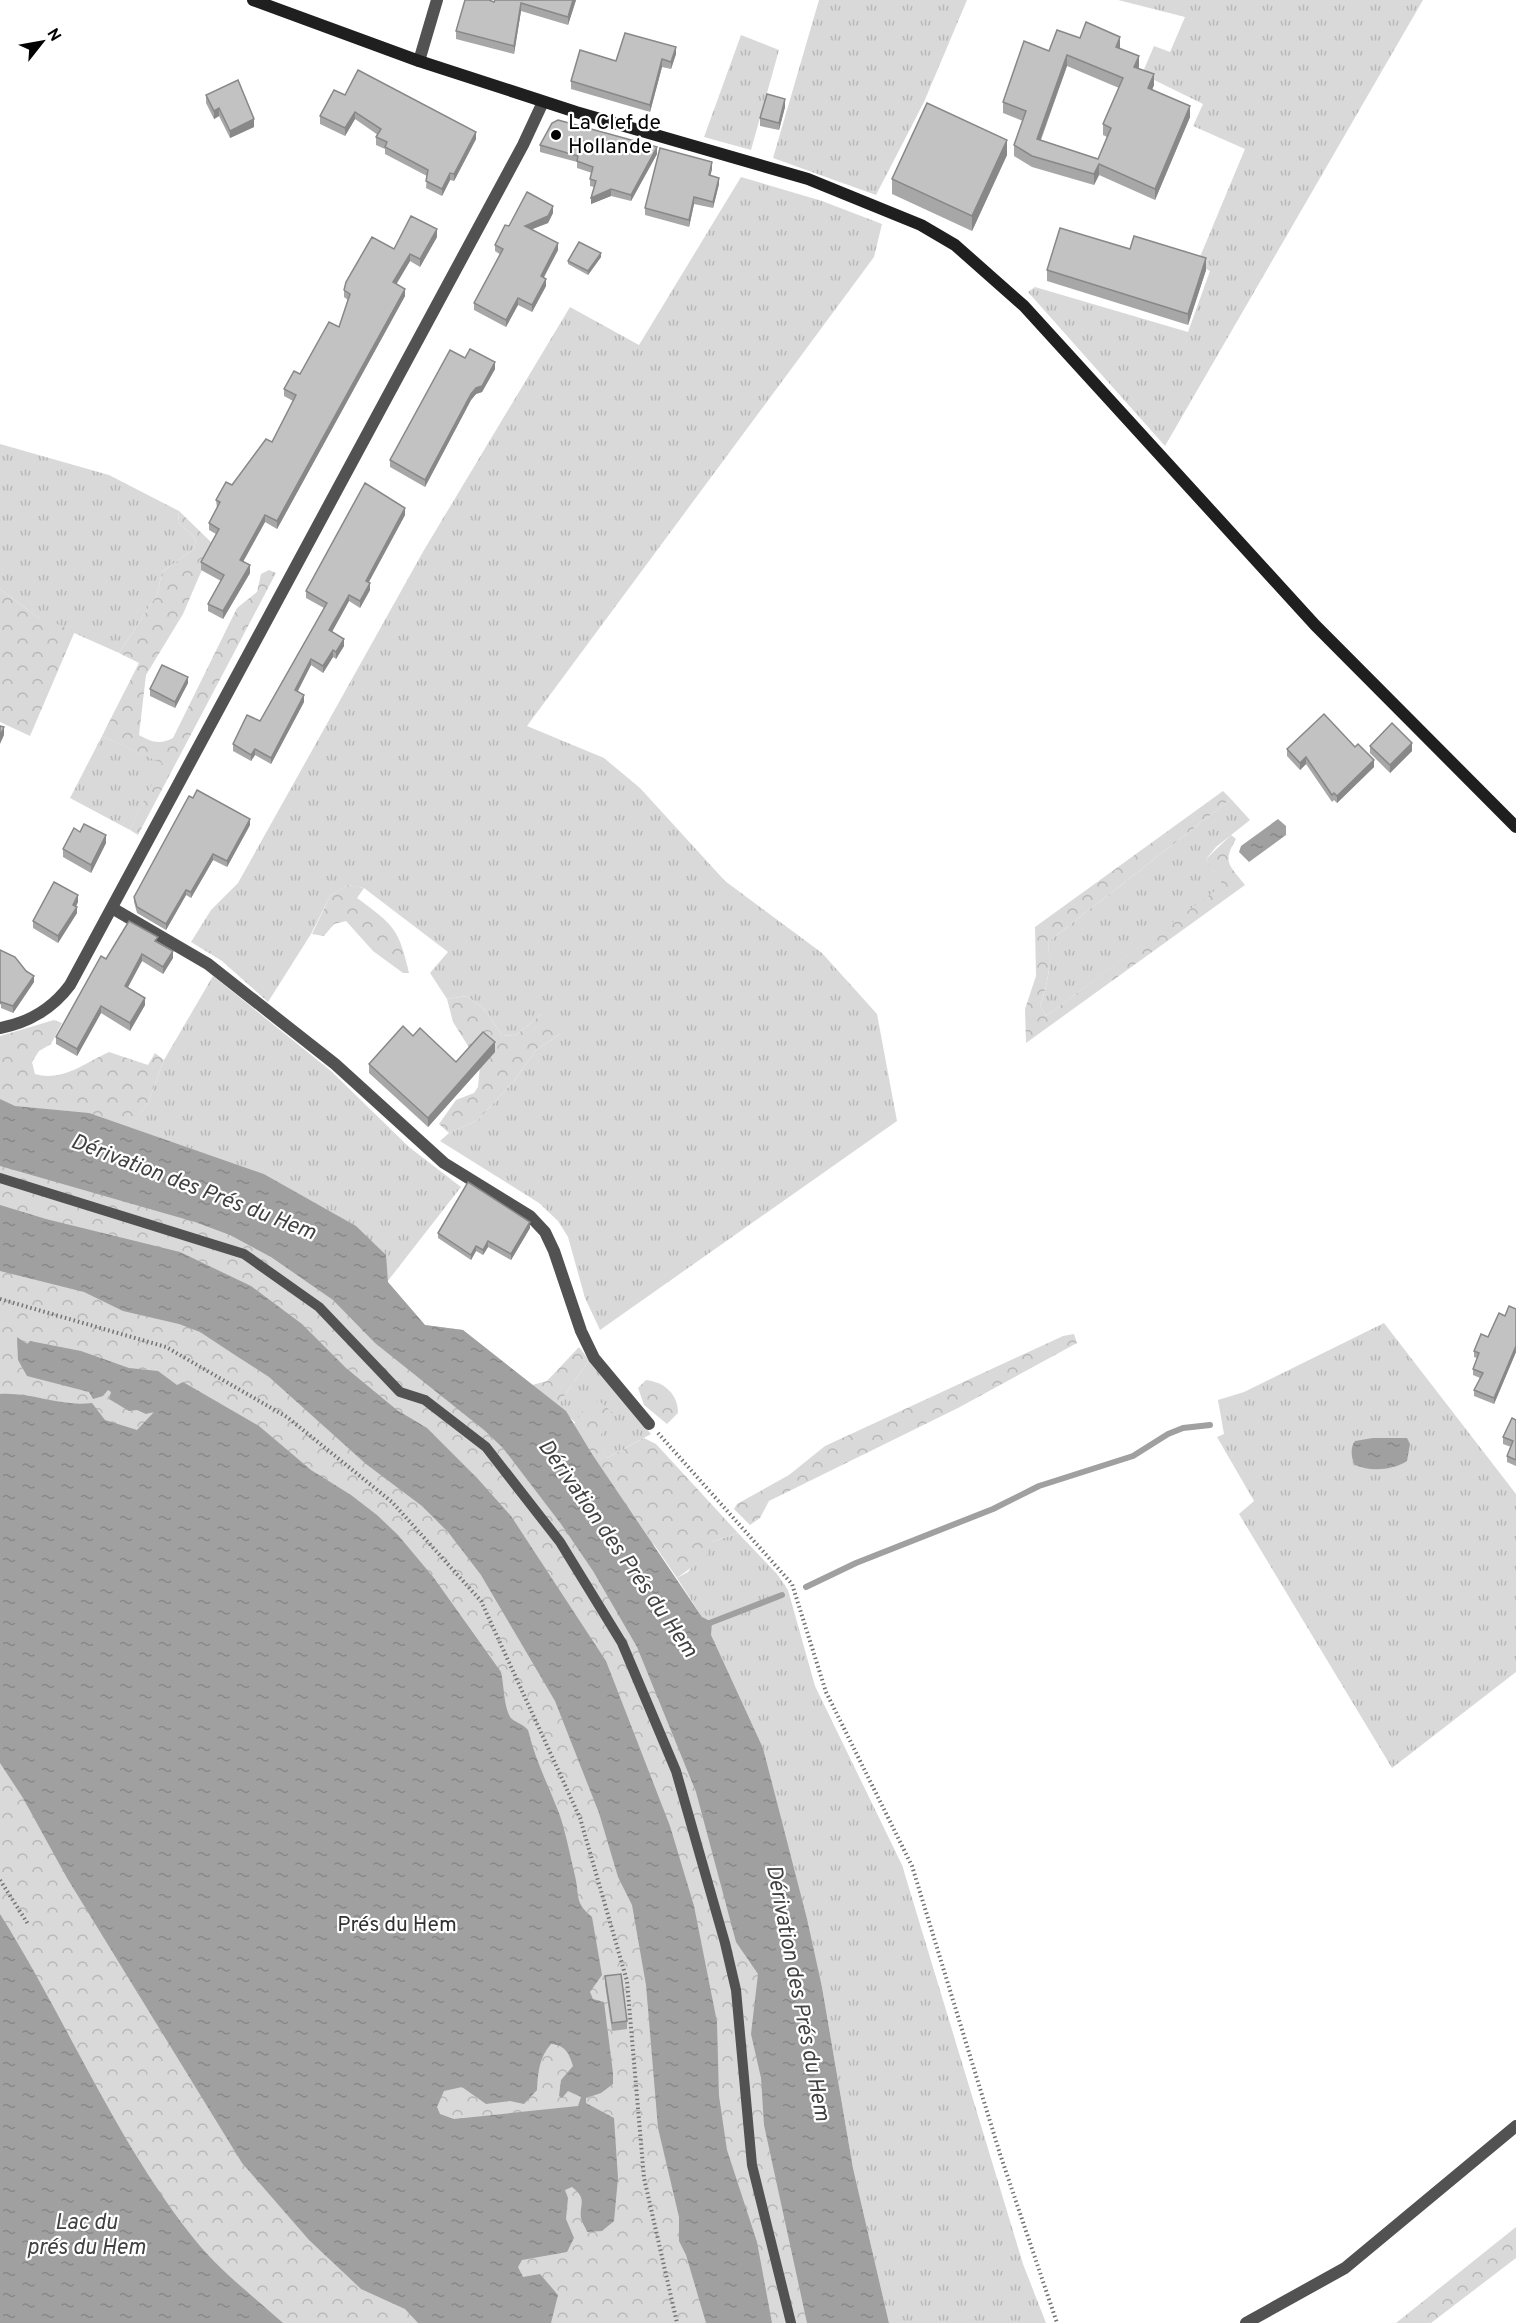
<svg xmlns="http://www.w3.org/2000/svg" width="1516" height="2323" font-family="Overpass,sans-serif">
	<style>
		.grass { fill: url(#grass-tufts) }
		.forest { fill: url(#forest-crowns) }
		.water { fill: url(#water-ripples); fill-rule: evenodd }
		.lines { fill: none; stroke-linecap: round; stroke-linejoin: round }
		.stream { stroke: #a0a0a0; stroke-width: 6 }
		.path { stroke: #747474; stroke-width: 4; stroke-dasharray: 1.5 3; stroke-linecap: butt }
		.lane { stroke: #525252; stroke-width: 10 }
		.street { stroke: #525252; stroke-width: 12 }
		.secondary { stroke: #1f1f1f; stroke-width: 12 }
		.wall { fill: #a7a7a7; fill-rule: evenodd }
		.shaded-wall { fill: #888 }
		.building { fill: #c2c2c2; stroke: #888; stroke-width: 1.5; fill-rule: evenodd }
		.poi-dot { fill: #000; stroke: #fff; stroke-width: 2 }
		.labels { text-anchor: middle; dominant-baseline: central; stroke-width: 4.5; stroke-linejoin: round; paint-order: stroke }
		.poi-label { font-size: 21px; fill: #000; stroke: #fff; text-anchor: start }
		.park-label { font-size: 21px; fill: #303030; stroke: #fff }
		.water-label { font-size: 22px; font-style: italic; fill: #414141; stroke: #fff }
	</style>
	<defs>
		<pattern id="grass-tufts" width="24" height="20" patternUnits="userSpaceOnUse" patternTransform="scale(1.5)"><rect width="24" height="20" fill="#d9d9d9"/><path d="M3 7l-1-3M5 7V3M7 7l1-3M15 17l-1-3M17 17v-4M19 17l1-3" fill="none" stroke="#b8b8b8"/></pattern>
		<pattern id="forest-crowns" width="20" height="18" patternUnits="userSpaceOnUse" patternTransform="scale(1.5)"><rect width="20" height="18" fill="#d9d9d9"/><path d="M2 6a3 3 0 1 1 6 0M12 15a3 3 0 1 1 6 0" fill="none" stroke="#b8b8b8"/></pattern>
		<pattern id="water-ripples" width="26" height="14" patternUnits="userSpaceOnUse" patternTransform="scale(1.5)"><rect width="26" height="14" fill="#a0a0a0"/><path d="M2 4q2-2 4 0t4 0M15 11q2-2 4 0t4 0" fill="none" stroke="#888"/></pattern>
	</defs>
	<rect width="100%" height="100%" fill="#fff"/>
	<g class="grass">
		<path d="M819 0H967L924 102 876 195 773 158Z"/>
		<path d="M1118 0H1423L1165 446 1028 292 1035 287 1188 332 1210 271 1197 264 1245 149 1193 126 1203 104 1142 74 1154 46 1170 52 1185 17Z"/>
		<path d="M741 35 779 50 751 150 704 137Z"/>
		<path d="M741 177 822 201 882 224 874 257 527 726 604 758 640 788 725 881 822 953 877 1014 897 1121 600 1330 585 1298 568 1237 558 1221 539 1203 440 1141 449 1133 478 1120 514 1081 536 1050 560 1034 540 1015 515 1036 502 1035 484 1009 467 996 447 999 430 973 448 952 364 888 348 885 330 896 311 934 268 1002 222 961 191 942 211 910 238 883 424 550 570 307 639 345Z"/>
		<path d="M0 444 109 475 179 511 178 522 196 539 194 549 162 572 157 595 119 653 36 616 0 589Z"/>
		<path d="M102 736 163 763 130 830 70 798Z"/>
		<path d="M1231 799 1250 820 1216 847 1206 859 1224 885 1046 1016 1040 1006C1048 984 1051 966 1048 942Z"/>
		<path d="M213 976 331 1071 409 1147 461 1187 387 1282 355 1226 264 1174 128 1127 147 1105 164 1060Z"/>
		<path d="M1384 1323 1516 1494V1672L1392 1768 1239 1514 1254 1501 1217 1437 1224 1434 1218 1400 1244 1392Z"/>
		<path d="M589 1360 651 1434 607 1458C594 1437 574 1424 558 1405Z"/>
		<path d="M738 1533 777 1574 788 1590 815 1686 902 1865 1023 2264 1046 2323H889L853 2168 822 1987 763 1748 702 1617 677 1578 688 1572 711 1542Z"/>
	</g>
	<g class="forest">
		<path d="M179 511 213 544 183 614 146 675 139 735C151 742 160 745 173 738L237 608 257 592 261 574 269 570 276 573 138 835 130 830 162 763 102 736 139 663 119 653 157 595 162 572 194 549 196 539 178 522Z"/>
		<path d="M0 589 36 616 75 631 30 736 0 722Z"/>
		<path d="M1223 791 1231 799 1048 942C1051 966 1048 983 1040 1006L1046 1016 1223 885 1206 859 1231 835 1236 839C1222 863 1229 864 1245 885L1026 1043 1025 1009 1036 976 1035 927Z"/>
		<path d="M348 885 364 888 357 898C394 925 399 929 409 973H403L373 951 346 921 334 924 324 936 312 934 330 896Z"/>
		<path d="M467 996 484 1009 502 1035 515 1036 540 1015 555 1019 562 1027 560 1034 536 1050 514 1081 478 1120 449 1133 439 1124 456 1100 474 1093 478 1087 480 1065 453 1022 447 999Z"/>
		<path d="M54 1020 62 1023 51 1044 39 1051 32 1062 35 1074C62 1082 85 1063 109 1052L148 1065 155 1053 164 1060 147 1105 128 1128 387 1282 425 1325 463 1330 532 1385 547 1381 579 1347 589 1360 558 1405 574 1424 588 1403 599 1401 613 1413 597 1442 607 1458 644 1438 656 1444 738 1533 711 1542 706 1557 677 1578 653 1543 873 2323H0V1036Z"/>
		<path d="M1074 1334 1077 1343 958 1408 769 1501 760 1518 750 1525 734 1509 737 1504 789 1475 825 1446 1063 1336Z"/>
		<path d="M646 1380C664 1382 678 1394 678 1413L667 1424 644 1405 638 1388Z"/>
		<path d="M1516 2227V2258L1431 2323H1396Z"/>
	</g>
	<g class="water">
		<path d="M1278 819 1286 826V835L1249 862 1239 852 1241 846Z"/>
		<path d="M0 1099 15 1106 89 1113 264 1174 356 1226 386 1255 388 1282 425 1325 463 1330 566 1411 592 1454 702 1617 712 1622 711 1635 763 1748 807 1919 822 1987 853 2168 889 2323H807L764 2125 761 2078 751 2034 758 1974 736 1942 696 1792 637 1647 593 1571 561 1524 503 1448 484 1430 375 1343 333 1300 271 1257 230 1235 195 1222 0 1166Z"/>
		<path d="M0 1205 46 1219 180 1252 251 1286 302 1324 346 1368 397 1410 427 1428 478 1479 511 1516 606 1661 670 1826 694 1906 717 2022 719 2096 727 2150 757 2242 772 2323H706L686 2255 679 2241V2217L658 2128 646 1985 632 1905 618 1877 599 1813 555 1701 481 1575 448 1532 422 1506 366 1464 269 1377 238 1357 200 1332 179 1324 123 1311 84 1292 0 1271Z"/>
		<path d="M17 1337 27 1344 30 1341 81 1351 129 1368 158 1371 177 1385 183 1382 259 1426 311 1470 351 1495 377 1515 398 1535 434 1578 501 1672C504 1684 504 1712 512 1719 517 1723 523 1724 528 1730 535 1759 548 1785 559 1813 566 1833 570 1855 575 1876 580 1897 574 1902 592 1917L602 1975 590 1992 593 1999 604 2002 613 2073V2084L601 2093 586 2098V2103L614 2118 618 2178 614 2221 602 2231 587 2232C586 2228 582 2223 581 2218 579 2204 588 2199 572 2187L565 2190 568 2198 566 2219 574 2238 567 2252 522 2260 518 2267 523 2277 540 2274 558 2295 551 2323H418L405 2309 361 2289 309 2240 242 2163 67 1878 23 1798 0 1763V1394C32 1392 60 1407 92 1403L105 1420 137 1430 154 1412 146 1414 137 1410 129 1411 109 1399 111 1392 108 1390 103 1396 93 1399 89 1392 27 1376 18 1360ZM551 2044C565 2045 569 2053 573 2066L561 2080 559 2096 562 2098 568 2091 581 2097 578 2106 454 2119 440 2114 437 2107 444 2091 462 2087 486 2104 510 2101 524 2104 537 2090C538 2072 539 2058 551 2044Z"/>
		<path d="M1373 1438H1407L1410 1444 1407 1461C1393 1470 1371 1472 1355 1465 1351 1458 1350 1447 1355 1441Z"/>
		<path d="M0 1914C66 2019 114 2137 191 2235 216 2268 252 2295 283 2323H0Z"/>
	</g>
	<g class="lines">
		<g class="stream">
			<path d="M806 1587 856 1563 993 1509 1039 1486 1133 1456 1168 1434 1183 1428 1210 1425"/>
			<path d="M707 1624 782 1595"/>
		</g>
		<g class="path">
			<path d="M0 1299 166 1347 287 1417 392 1502 481 1601 580 1818 627 1981 644 2178 677 2323"/>
			<path d="M658 1433 792 1584 826 1692 912 1866 1000 2154 1057 2323"/>
			<path d="M0 1880 28 1924"/>
		</g>
		<path class="lane" d="M0 1178 244 1254 319 1307 400 1392 425 1400 486 1447 560 1542 622 1643 676 1771 725 1943 736 1990 752 2165 791 2323"/>
		<g class="street">
			<path d="M419 61 437 0"/>
			<path d="M112 908 208 964 335 1064 444 1163 530 1216 545 1232 554 1251 581 1331 594 1358 649 1424"/>
			<path d="M0 1028C28 1023 53 1008 70 985L523 145 543 102"/>
			<path d="M1246 2323 1345 2268 1516 2126"/>
		</g>
		<path class="secondary" d="M253 0 419 61 576 112 808 179 921 225 955 245 1024 306 1315 625 1516 827"/>
	</g>
	<g class="wall">
		<path d="M495 0H576L568 25 521 11 514 54 456 39V31L494 2Z"/>
		<path d="M1080 38 1120 48 1139 67 1138 68 1154 85 1152 90 1190 117 1155 200 1099 175 1094 185 1032 167 1014 156V145L1023 121 1003 113V102L1049 51ZM1067 66 1119 88 1103 124V135L1107 137 1098 159 1041 140Z"/>
		<path d="M676 54 671 69 662 67 650 112 571 89V81L616 61Z"/>
		<path d="M206 95 254 127 230 138 219 116 214 119 206 103Z"/>
		<path d="M345 95 476 139 454 181 450 180 442 196 426 188 427 176 385 154V149L376 145V137L378 135 355 119 345 136 320 124V116Z"/>
		<path d="M785 107 779 130 760 126V118Z"/>
		<path d="M540 145 657 154 631 201 611 196 591 204 594 187 590 186V179L592 173 577 168V162L540 152Z"/>
		<path d="M1007 155 972 231 892 194V179Z"/>
		<path d="M712 169 710 175 719 184 713 208 694 204 689 227 645 215V208Z"/>
		<path d="M553 213 548 223 532 229 558 250 543 278 546 286 532 312 518 305 506 327 474 310V303L501 255 495 251V245Z"/>
		<path d="M437 237 420 267 410 261 396 284 405 296 277 529 265 522 243 562 250 573 223 619 208 611V604L221 581 201 570V562L216 534 209 530V523L217 508 216 500 232 485 272 442 293 401 284 396V389L300 374 339 327 348 300 344 297V290Z"/>
		<path d="M1130 249 1206 270 1188 325 1047 281V270Z"/>
		<path d="M601 257 588 275 568 264V261Z"/>
		<path d="M465 358 495 369 482 392 476 394 471 400 425 487 390 467V460Z"/>
		<path d="M405 515 369 582 370 590 360 608 349 601 332 632 344 646 336 659 333 657 323 673 311 665 298 691 304 702 271 764 255 755 251 761 233 751V744L260 721 324 608 306 598V591Z"/>
		<path d="M188 683 175 708 150 696V689Z"/>
		<path d="M1370 746 1412 751 1390 773 1370 753Z"/>
		<path d="M1287 749 1374 767 1337 803 1334 800 1332 802 1306 764 1300 770 1287 756Z"/>
		<path d="M250 825 227 867 213 860 191 898 186 895 166 930 137 913 134 902V897Z"/>
		<path d="M80 832 106 843 91 873 63 857V849Z"/>
		<path d="M78 902 76 906 77 913 58 943 33 928V921Z"/>
		<path d="M158 942 173 958 163 974 142 961 127 988 145 1005 130 1031 101 1013 77 1056 56 1044V1037L106 959Z"/>
		<path d="M0 950 34 982 13 1013 1 1008Z"/>
		<path d="M413 1036 456 1062 495 1052 428 1127 369 1073V1064Z"/>
		<path d="M530 1228 511 1260 488 1247 483 1255 476 1251 471 1260 438 1238V1233Z"/>
		<path d="M1516 1309V1352L1494 1404 1474 1396V1390L1480 1378 1473 1375V1369L1477 1358 1474 1357V1351L1488 1337 1505 1316Z"/>
		<path d="M1516 1420V1466L1507 1462V1456L1511 1447 1503 1444V1437Z"/>
		<path d="M605 1976 627 2021V2029L612 2031 605 1984Z"/>
	</g>
	<g class="shaded-wall">
		<path d="M573 0H576L568 25V17Z"/>
		<path d="M521 3V11L514 54V46Z"/>
		<path d="M1120 37V48L1116 57V47Z"/>
		<path d="M676 47V54L671 69V62Z"/>
		<path d="M1067 55V66L1037 149V139Z"/>
		<path d="M1139 56V67L1134 77V67Z"/>
		<path d="M662 59V67L650 112V105Z"/>
		<path d="M1154 74V85L1148 99V88Z"/>
		<path d="M785 99V107L779 130V123Z"/>
		<path d="M1190 106V117L1155 200V189Z"/>
		<path d="M219 108V116L214 119V111Z"/>
		<path d="M355 112V119L345 136V128Z"/>
		<path d="M254 119V127L230 138V131Z"/>
		<path d="M476 132V139L454 181V174Z"/>
		<path d="M1007 140V155L972 231V216Z"/>
		<path d="M657 147V154L631 201V195Z"/>
		<path d="M712 162V169L709 182V175Z"/>
		<path d="M1099 164V175L1094 185V174Z"/>
		<path d="M450 173V180L442 196V189Z"/>
		<path d="M719 178V184L713 208V202Z"/>
		<path d="M611 189V196L591 204V198Z"/>
		<path d="M694 197V204L689 227V220Z"/>
		<path d="M553 206V213L548 223 525 232V226Z"/>
		<path d="M437 229V237L420 267V259Z"/>
		<path d="M558 243V250L541 283V276Z"/>
		<path d="M601 253V257L588 275V271Z"/>
		<path d="M410 254V261L393 290V282Z"/>
		<path d="M1206 258V270L1188 325V314Z"/>
		<path d="M546 279V286L532 312V305Z"/>
		<path d="M405 289V296L277 529V521Z"/>
		<path d="M518 298V305L506 327V320Z"/>
		<path d="M495 362V369L482 392 476 394 471 400 425 487V480L471 394Z"/>
		<path d="M405 508V515L366 587V581Z"/>
		<path d="M265 515V522L240 567V560Z"/>
		<path d="M250 565V573L223 619V611Z"/>
		<path d="M370 583V590L360 608V601Z"/>
		<path d="M349 595V601L329 637V630Z"/>
		<path d="M344 639V646L336 659V652Z"/>
		<path d="M333 650V657L323 673V666Z"/>
		<path d="M311 659V665L295 696V690Z"/>
		<path d="M188 677V683L175 708V702Z"/>
		<path d="M304 695V702L271 764V758Z"/>
		<path d="M4 727V735L0 744V736Z"/>
		<path d="M1412 743V751L1390 773V765Z"/>
		<path d="M255 749V755L251 761V755Z"/>
		<path d="M1306 757V764L1300 770V763Z"/>
		<path d="M1374 760V767L1337 803V796Z"/>
		<path d="M250 819V825L227 867V861Z"/>
		<path d="M106 835V843L91 873V865Z"/>
		<path d="M213 854V860L191 898V892Z"/>
		<path d="M186 890V895L166 930V924Z"/>
		<path d="M78 895V902L73 912V905Z"/>
		<path d="M77 907V913L58 943V936Z"/>
		<path d="M173 951V958L163 974V967Z"/>
		<path d="M142 954V961L125 993V986Z"/>
		<path d="M34 976V982L13 1013V1006Z"/>
		<path d="M145 998V1005L130 1031V1023Z"/>
		<path d="M101 1006V1013L77 1056V1049Z"/>
		<path d="M495 1042V1052L428 1127V1118Z"/>
		<path d="M530 1222V1228L511 1260V1254Z"/>
		<path d="M488 1241V1247L483 1255V1250Z"/>
		<path d="M476 1246V1251L471 1260V1255Z"/>
		<path d="M1516 1346V1352L1494 1404V1398Z"/>
	</g>
	<g class="building">
		<path d="M465 0H489L494 2 495 0H573L568 17 521 3 514 46 456 31Z"/>
		<path d="M1086 22 1120 37 1116 47 1139 56 1134 67 1154 74 1148 88 1190 106 1155 189 1099 164 1094 174 1032 156 1014 145 1026 111 1003 102 1024 41 1049 51 1057 30 1080 38ZM1067 55 1123 78 1103 124 1111 128 1098 159 1037 139Z"/>
		<path d="M625 33 676 47 671 62 662 59 650 105 571 81 580 50 616 61Z"/>
		<path d="M358 70 476 132 454 174 450 173 442 189 426 181 428 170 385 147 387 142 376 137 381 129 355 112 345 128 320 116 334 90 345 95Z"/>
		<path d="M238 80 254 119 230 131 219 108 214 111 206 95Z"/>
		<path d="M767 94 785 99 779 123 760 118Z"/>
		<path d="M927 103 1007 140 972 216 892 179Z"/>
		<path d="M558 120 657 147 631 195 611 189 591 198 596 181 590 179 593 167 577 161 578 156 540 145 552 123Z"/>
		<path d="M660 148 712 162 709 175 719 178 713 202 694 197 689 220 645 208Z"/>
		<path d="M527 192 553 206 548 216 525 226 558 243 541 276 546 279 532 305 518 298 506 320 474 303 503 249 495 245 505 225 509 226Z"/>
		<path d="M411 216 437 229 420 259 410 254 393 282 405 289 277 521 265 515 240 560 250 565 223 611 208 604 224 575 201 562 219 529 209 523 220 502 216 500 226 482 232 485 266 439 272 442 296 395 284 389 294 371 300 374 329 322 339 327 350 294 344 290 346 282 372 237 394 249Z"/>
		<path d="M1060 228 1130 249 1134 236 1206 258 1188 314 1047 270Z"/>
		<path d="M579 242 601 253 588 271 568 261Z"/>
		<path d="M470 349 495 362 482 386 476 388 471 394 425 480 390 460 450 350 465 358Z"/>
		<path d="M365 483 405 508 366 581 370 583 360 601 349 595 329 630 344 639 336 652 333 650 323 666 311 659 295 690 304 695 271 758 255 749 251 755 233 744 247 715 260 721 327 603 306 591Z"/>
		<path d="M162 665 188 677 175 702 150 689Z"/>
		<path d="M1324 714 1355 747 1358 744 1374 760 1337 796 1334 793 1332 795 1306 757 1300 763 1287 749Z"/>
		<path d="M1392 723 1412 743 1390 765 1370 746Z"/>
		<path d="M0 726 4 727 0 736Z"/>
		<path d="M197 790 250 819 227 861 213 854 191 892 186 890 166 924 137 907 134 897 189 796 193 798Z"/>
		<path d="M84 824 106 835 91 865 63 849 74 828 80 832Z"/>
		<path d="M54 882 78 895 73 905 77 907 58 936 33 921Z"/>
		<path d="M129 921 158 937 155 941 173 951 163 967 142 954 125 986 145 998 130 1023 101 1006 77 1049 56 1037 101 956 106 959Z"/>
		<path d="M0 950 15 957 26 971 34 976 13 1006 1 1002 0 1004Z"/>
		<path d="M403 1026 413 1036 420 1028 456 1062 483 1032 495 1042 428 1118 369 1064Z"/>
		<path d="M468 1182 530 1222 511 1254 488 1241 483 1250 476 1246 471 1255 438 1233Z"/>
		<path d="M1509 1306 1516 1309V1346L1494 1398 1474 1390 1483 1373 1473 1369 1479 1353 1474 1351 1481 1334 1488 1337 1499 1313 1505 1316Z"/>
		<path d="M1512 1418 1516 1420V1460L1507 1456 1513 1441 1503 1437Z"/>
		<path d="M621 1974 627 2021 612 2023 605 1976Z"/>
	</g>
	<circle class="poi-dot" cx="556" cy="135" r="6"/>
	<g class="labels">
		<g class="poi-label">
			<text x="568" y="123">La Clef de<tspan x="568" dy="24">Hollande</tspan></text>
		</g>
		<g class="park-label">
			<text x="397" y="1925">Prés du Hem</text>
		</g>
		<g class="water-label">
			<text transform="translate(193 1188) rotate(21)">Dérivation des Prés du Hem</text>
			<text transform="translate(617 1549) rotate(55)">Dérivation des Prés du Hem</text>
			<text transform="translate(797 1993) rotate(79)">Dérivation des Prés du Hem</text>
			<text x="86" y="2223">Lac du<tspan x="86" dy="25">prés du Hem</tspan></text>
		</g>
	</g>
	<g transform="translate(42 42) rotate(59)" stroke="#ffffff" stroke-width="4.5" paint-order="stroke">
	<path d="M0-4.5L10 22L0 15L-10 22Z" fill="#000000"/>
	<text y="-9" font-size="16" font-weight="bold" text-anchor="middle" fill="#000000">N</text>
	</g>
</svg>
